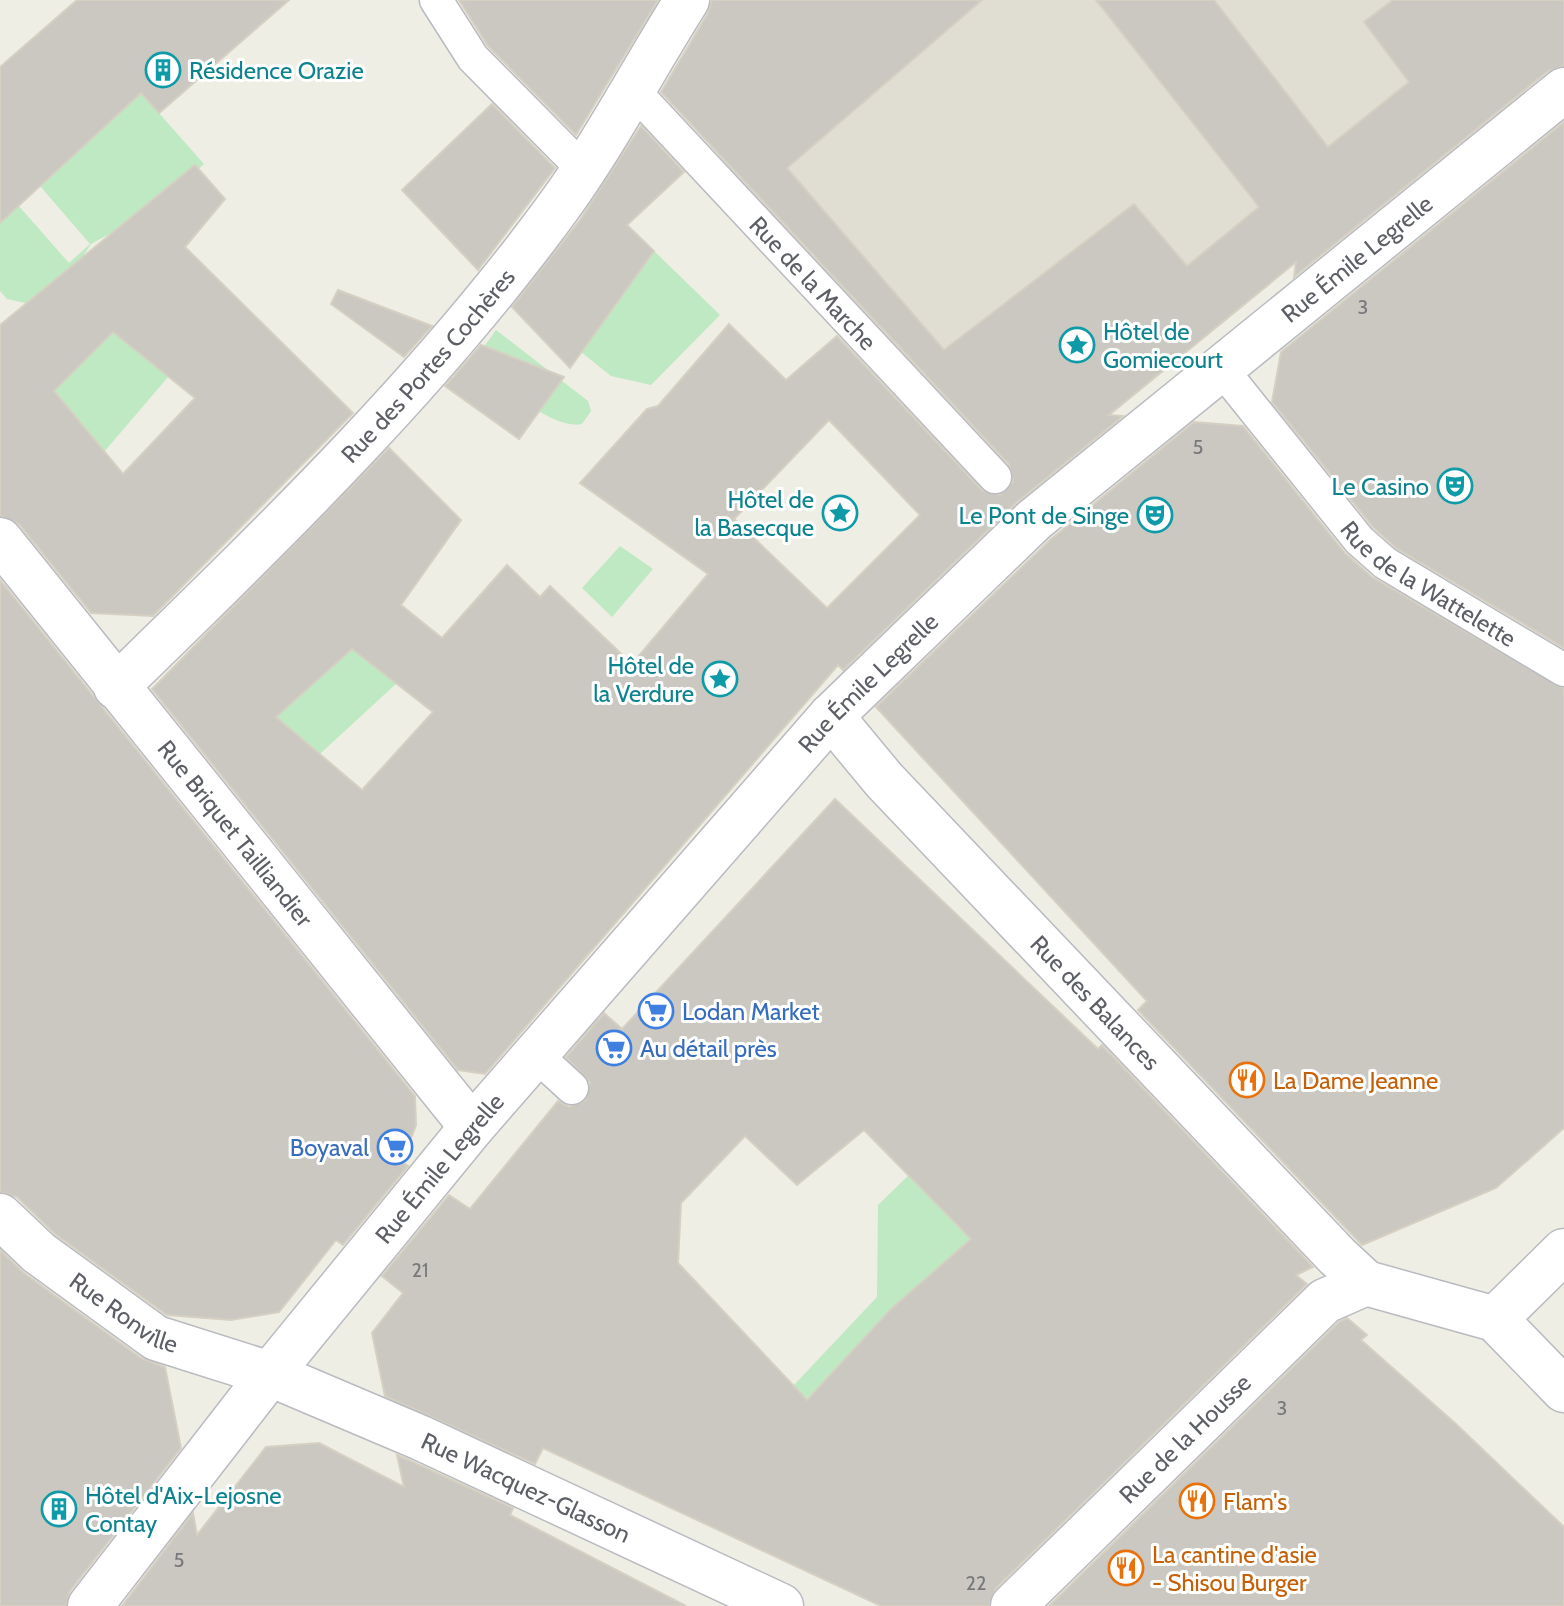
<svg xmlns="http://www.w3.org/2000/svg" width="1564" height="1606" font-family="Cabin,sans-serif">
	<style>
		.education { fill: #e0ddd2 }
		.green { fill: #bfe9c2 }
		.building { fill: #cac8c1; stroke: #d5d0c2; stroke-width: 2; fill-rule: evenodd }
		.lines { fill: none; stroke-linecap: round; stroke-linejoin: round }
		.lane-casing { stroke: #b9bbc1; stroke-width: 35 }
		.street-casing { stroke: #b9bbc1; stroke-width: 47 }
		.lane { stroke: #fff; stroke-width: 32 }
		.street { stroke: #fff; stroke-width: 44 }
		.labels { text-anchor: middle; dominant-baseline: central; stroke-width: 6; stroke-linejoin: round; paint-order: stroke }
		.number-label { font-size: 20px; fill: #78797c }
		.culture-label { font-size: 24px; fill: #0d838f; stroke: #fff; text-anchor: end }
		.street-label { font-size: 24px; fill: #5c5f65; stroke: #fff }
		.shop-label { font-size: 24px; fill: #366cbe; stroke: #fff; text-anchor: start }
		.food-label { font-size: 24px; fill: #c56008; stroke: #fff; text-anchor: start }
	</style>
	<rect width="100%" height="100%" fill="#efeee4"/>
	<path class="education" d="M722 0H1503L1333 232 1019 488 812 269 676 104Z"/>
	<g class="green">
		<path d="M134 85 204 164 144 216 139 211 113 232 91 244 48 308 7 299 0 291V205L10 196 69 263 90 244 34 179C81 157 105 126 134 85Z"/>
		<path d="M654 251 720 315 651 385 611 376 581 352Z"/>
		<path d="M496 330 588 401 591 411 582 424C551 431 498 380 473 362Z"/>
		<path d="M113 332 168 377 104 452 55 391Z"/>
		<path d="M620 546 653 569 612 617 582 588Z"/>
		<path d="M352 649 397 683 310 763 262 699Z"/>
		<path d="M910 1174 971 1239 806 1399 794 1385 877 1297 878 1205Z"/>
	</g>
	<g class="building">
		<path d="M77 0H289L159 113 141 93 0 223V67Z"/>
		<path d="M459 0H658L576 135 488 46Z"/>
		<path d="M712 0H982L787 168 944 350 1134 204 1187 266 1259 207 1096 0H1214L1328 147 1409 82 1364 22 1393 0H1564V66L1548 71 1294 277 1296 262 1109 415 1123 416 1017 502 843 670 838 665 485 1074 458 1070 152 689 389 448 461 520 401 605 442 638 507 565 540 597 550 586 632 664 708 574 580 483 647 409 658 406 729 324 786 380 837 336 982 490 1000 495 1013 482 1009 464 661 92 708 13ZM829 420 920 515 827 608 734 519ZM352 649 433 712 362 790 276 717Z"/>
		<path d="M492 104 555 168 478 270 402 190Z"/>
		<path d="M1564 122V648L1396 548 1373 527 1272 402 1281 352Z"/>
		<path d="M641 126 684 172 627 225 654 251 570 368 512 307 580 220Z"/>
		<path d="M195 165 225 199 185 247 353 413 153 616 91 613 19 524 0 516V325ZM113 332 195 398 123 474 54 391Z"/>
		<path d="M338 290 432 326 404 357 331 304Z"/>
		<path d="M481 345 564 377 519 439 445 386Z"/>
		<path d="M1194 422 1243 426 1344 552 1372 577 1564 689V1128L1496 1188 1362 1245 1138 1010 1147 1001 876 707 1051 539Z"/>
		<path d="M0 580 415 1096 416 1125 402 1162 408 1166 343 1245 336 1240 279 1312 231 1320 167 1315 55 1234 17 1197 0 1192Z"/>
		<path d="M835 799 1098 1049 1102 1045 1313 1267 1296 1275 1307 1284 996 1588 989 1606H881L543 1448 535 1464 385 1396 372 1333 403 1293 382 1276 449 1195 470 1209 558 1101 569 1107 586 1100 590 1082 566 1057 604 1013 622 1029ZM864 1130 971 1239 891 1309 807 1400 678 1263 681 1203 745 1136 797 1185Z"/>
		<path d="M0 1250 24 1273 141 1358 165 1367 181 1448 70 1591 66 1606H0Z"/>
		<path d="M1347 1318 1367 1335 1361 1340 1456 1424 1564 1527V1606H1049L1339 1322Z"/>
		<path d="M319 1443 404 1487 397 1455 411 1461 513 1508 510 1515 686 1606H122L193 1513 197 1535 266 1447Z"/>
	</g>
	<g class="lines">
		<g class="lane-casing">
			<g id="lane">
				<path d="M436 0 473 58 584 170"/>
				<path id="s1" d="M633 90 995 477"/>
				<path id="s2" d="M1220 367 1359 540 1385 563 1564 670"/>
				<path d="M536 1055 572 1088"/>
			</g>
		</g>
		<g class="street-casing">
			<g id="street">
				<path id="s3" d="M0 540 472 1127"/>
				<path id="s4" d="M116 687C272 535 430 383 559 206 606 141 644 68 687 0"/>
				<path id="s5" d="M831 716 884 780 1337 1256 1366 1283 1495 1319 1564 1390"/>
				<path id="s6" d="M0 1216 39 1253 156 1338 270 1374 421 1438 781 1606"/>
				<path d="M1495 1319 1564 1251"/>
				<path id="s7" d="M90 1606 270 1374 472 1127 831 716 1034 520 1564 90"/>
				<path id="s8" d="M1013 1606 1325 1301 1366 1283"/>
			</g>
		</g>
		<use href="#lane" class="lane"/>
		<use href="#street" class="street"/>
	</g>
	<defs>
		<g id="building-ring" transform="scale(1.8)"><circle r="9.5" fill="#fff" stroke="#0f9aa8" stroke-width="1.5"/><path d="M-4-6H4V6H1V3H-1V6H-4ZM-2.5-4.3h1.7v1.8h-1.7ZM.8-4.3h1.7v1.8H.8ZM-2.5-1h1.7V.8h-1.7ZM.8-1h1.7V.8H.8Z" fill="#0f9aa8"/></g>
		<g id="sight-ring" transform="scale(1.8)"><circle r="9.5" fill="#fff" stroke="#0f9aa8" stroke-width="1.5"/><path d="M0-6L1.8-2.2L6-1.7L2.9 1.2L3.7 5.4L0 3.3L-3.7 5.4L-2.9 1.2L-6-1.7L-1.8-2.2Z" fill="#0f9aa8"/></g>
		<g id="theatre-ring" transform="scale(1.8)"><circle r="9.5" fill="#fff" stroke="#0f9aa8" stroke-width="1.5"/><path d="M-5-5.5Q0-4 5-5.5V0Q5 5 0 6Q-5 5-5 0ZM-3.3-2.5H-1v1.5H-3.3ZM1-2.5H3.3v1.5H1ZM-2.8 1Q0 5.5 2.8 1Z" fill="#0f9aa8"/></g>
		<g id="supermarket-ring" transform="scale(1.8)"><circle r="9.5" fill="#fff" stroke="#3f7fe0" stroke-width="1.5"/><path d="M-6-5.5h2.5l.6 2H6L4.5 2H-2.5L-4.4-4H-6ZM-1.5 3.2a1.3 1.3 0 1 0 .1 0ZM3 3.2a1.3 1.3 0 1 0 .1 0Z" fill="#3f7fe0"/></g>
		<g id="restaurant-ring" transform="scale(1.8)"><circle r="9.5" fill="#fff" stroke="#e8710a" stroke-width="1.5"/><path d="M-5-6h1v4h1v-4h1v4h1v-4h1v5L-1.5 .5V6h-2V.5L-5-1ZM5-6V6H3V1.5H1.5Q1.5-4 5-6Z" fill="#e8710a"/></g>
	</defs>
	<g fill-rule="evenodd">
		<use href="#building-ring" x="163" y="70"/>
		<use href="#sight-ring" x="1077" y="345"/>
		<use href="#theatre-ring" x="1455" y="486"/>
		<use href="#sight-ring" x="840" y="513"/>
		<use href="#theatre-ring" x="1155" y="515"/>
		<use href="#sight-ring" x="720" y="679"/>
		<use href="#supermarket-ring" x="656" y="1011"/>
		<use href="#supermarket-ring" x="614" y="1048"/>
		<use href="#restaurant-ring" x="1247" y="1080"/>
		<use href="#supermarket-ring" x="395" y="1147"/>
		<use href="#restaurant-ring" x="1197" y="1501"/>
		<use href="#building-ring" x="59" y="1509"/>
		<use href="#restaurant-ring" x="1126" y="1568"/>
	</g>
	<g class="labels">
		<g class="number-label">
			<text x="1363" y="307">3</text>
			<text x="1198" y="447">5</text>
			<text x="420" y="1270">21</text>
			<text x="1282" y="1408">3</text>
			<text x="179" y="1560">5</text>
			<text x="976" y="1583">22</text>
		</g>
		<g class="culture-label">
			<text x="189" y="70" text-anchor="start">Résidence Orazie</text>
			<text x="1103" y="331" text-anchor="start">Hôtel de<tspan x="1103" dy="28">Gomiecourt</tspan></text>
			<text x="1429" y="486">Le Casino</text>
			<text x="814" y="499">Hôtel de<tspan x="814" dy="28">la Basecque</tspan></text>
			<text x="1129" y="515">Le Pont de Singe</text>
			<text x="694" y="665">Hôtel de<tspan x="694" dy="28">la Verdure</tspan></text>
			<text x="85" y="1495" text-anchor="start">Hôtel d'Aix-Lejosne<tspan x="85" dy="28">Contay</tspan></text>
		</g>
		<g class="street-label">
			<text stroke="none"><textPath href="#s7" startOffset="1856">Rue Émile Legrelle</textPath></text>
			<text stroke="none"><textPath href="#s1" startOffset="264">Rue de la Marche</textPath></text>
			<text stroke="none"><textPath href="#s4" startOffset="448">Rue des Portes Cochères</textPath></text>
			<text stroke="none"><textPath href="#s2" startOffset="304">Rue de la Wattelette</textPath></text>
			<text stroke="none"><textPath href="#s7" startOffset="1208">Rue Émile Legrelle</textPath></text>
			<text stroke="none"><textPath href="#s3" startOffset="376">Rue Briquet Tailliandier</textPath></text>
			<text stroke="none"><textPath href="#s5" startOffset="390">Rue des Balances</textPath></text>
			<text stroke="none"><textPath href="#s7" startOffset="560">Rue Émile Legrelle</textPath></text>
			<text stroke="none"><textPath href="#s6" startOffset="158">Rue Ronville</textPath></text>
			<text stroke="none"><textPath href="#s8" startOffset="240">Rue de la Housse</textPath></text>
			<text stroke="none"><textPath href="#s6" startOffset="598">Rue Wacquez-Glasson</textPath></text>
		</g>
		<g class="shop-label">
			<text x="682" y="1011">Lodan Market</text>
			<text x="640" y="1048">Au détail près</text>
			<text x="369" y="1147" text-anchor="end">Boyaval</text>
		</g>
		<g class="food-label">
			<text x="1273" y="1080">La Dame Jeanne</text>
			<text x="1223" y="1501">Flam's</text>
			<text x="1152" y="1554">La cantine d'asie<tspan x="1152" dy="28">- Shisou Burger</tspan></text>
		</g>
	</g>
</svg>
